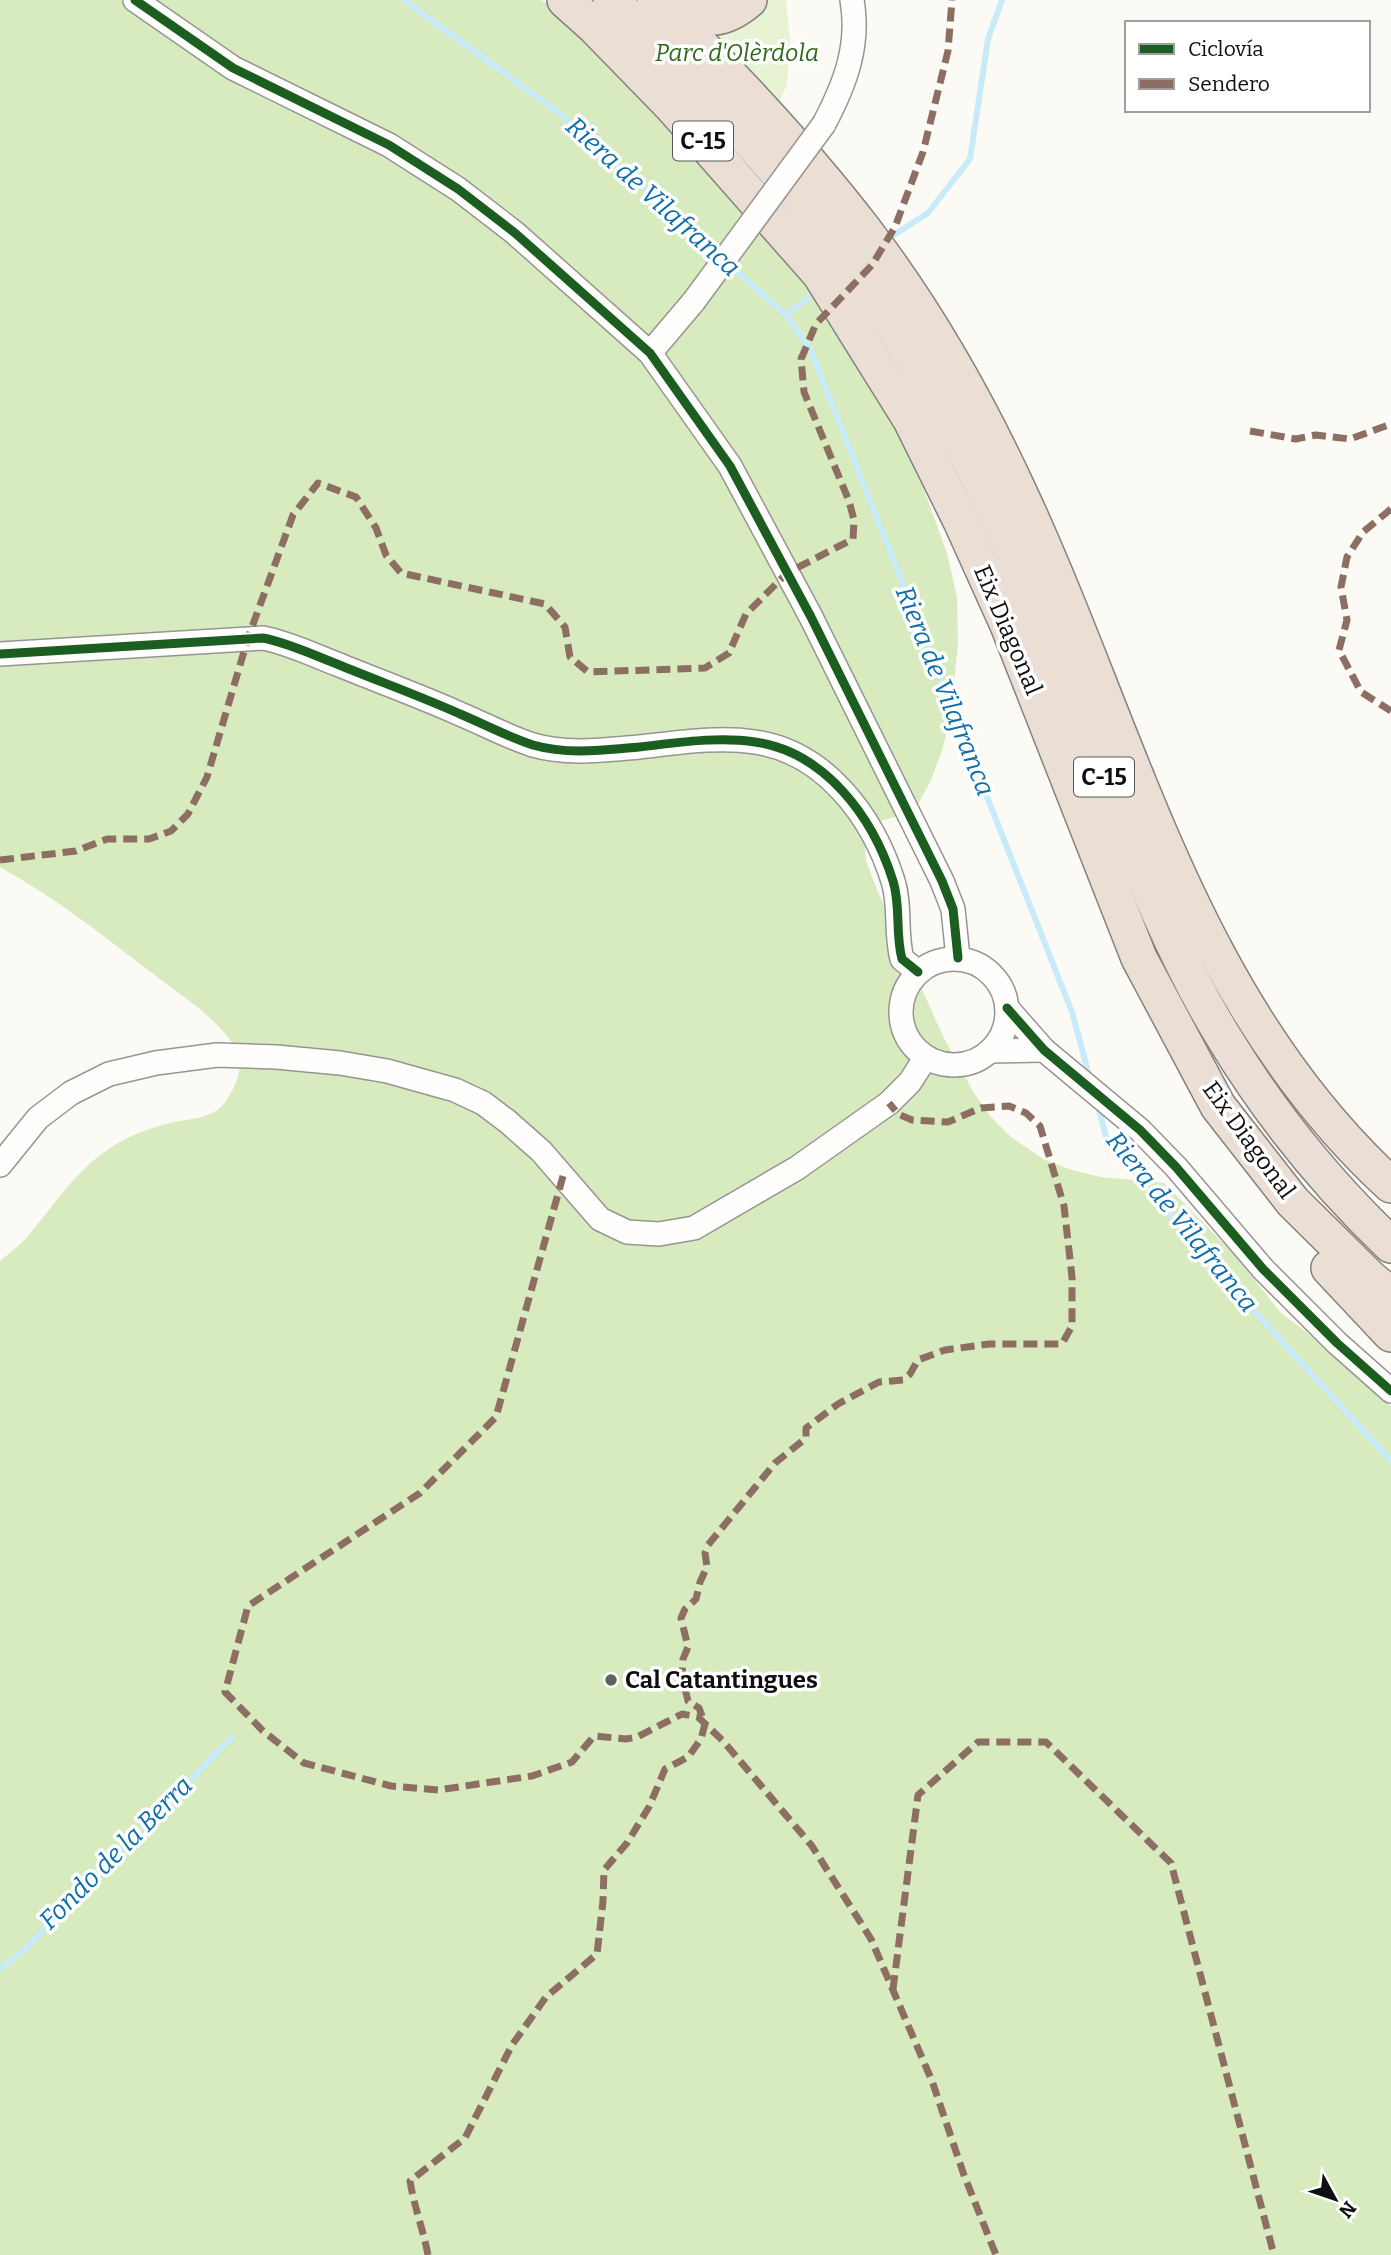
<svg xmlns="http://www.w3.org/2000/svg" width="1391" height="2255" font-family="Bitter,serif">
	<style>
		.green { fill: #e7f3d2 }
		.forest { fill: #d8ebbf }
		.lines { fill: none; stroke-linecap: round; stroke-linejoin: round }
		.stream { stroke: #c8eaf9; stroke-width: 6 }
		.minor-casing { stroke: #969592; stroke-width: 26 }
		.highway-casing { stroke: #83827f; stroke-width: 38 }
		.minor { stroke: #fffefd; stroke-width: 23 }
		.highway { stroke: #ebdfd5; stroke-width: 35 }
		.minor-bridge-casing { stroke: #969592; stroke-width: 26; stroke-linecap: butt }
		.minor-bridge { stroke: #fffefd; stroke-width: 23 }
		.quiet { stroke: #8d6e63; stroke-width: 7; stroke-dasharray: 14 7; stroke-linecap: butt }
		.cycleway-casing { stroke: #fff; stroke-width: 13 }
		.cycleway { stroke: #1b5e20; stroke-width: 9 }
		.poi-dot { fill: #62615f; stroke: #fff; stroke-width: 2.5 }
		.labels { text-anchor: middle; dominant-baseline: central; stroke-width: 7; stroke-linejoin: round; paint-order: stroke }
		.shield { fill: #fff; stroke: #575757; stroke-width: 2 }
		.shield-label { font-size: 23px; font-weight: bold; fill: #0f0f0f }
		.park-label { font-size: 24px; font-style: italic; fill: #2f6c19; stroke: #fff }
		.street-label { font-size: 24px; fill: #0f0f0f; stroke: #fff }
		.poi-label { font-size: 24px; font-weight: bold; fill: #0f0f0f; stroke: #fff; text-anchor: start }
		.water-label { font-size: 26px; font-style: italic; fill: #0d6eab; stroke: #fff }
	</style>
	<rect width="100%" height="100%" fill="#fcfaf4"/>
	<path class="green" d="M559 0H786L790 41 787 85 774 113Z"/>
	<path class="forest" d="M0 0H541L570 15 805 250 916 468 947 553 957 597 958 644 950 720 942 750 931 780 917 806 905 814 871 824 864 833 866 861 878 892 944 1038 974 1093 991 1117 1011 1137 1045 1160 1072 1170 1101 1177 1164 1183 1233 1253 1281 1313 1346 1362 1391 1406V2255H0V1261C9 1253 20 1246 28 1236 54 1205 79 1166 115 1145 132 1134 154 1127 174 1122 194 1118 213 1119 226 1101 235 1088 245 1066 237 1051 220 1019 184 998 156 976 105 937 56 898 0 867Z"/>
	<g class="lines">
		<g class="stream">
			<path d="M404 0 559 113 786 315 811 351 1072 1012 1090 1079"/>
			<path d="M894 235 928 213 970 159 988 39 1002 0"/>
			<path d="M786 315 808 298"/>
			<path d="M1097 1103 1107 1140 1217 1270 1391 1461"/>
			<path d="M0 1969 24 1950 232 1737"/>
		</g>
		<g class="minor-casing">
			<g id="minor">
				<path d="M135 0 233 68 389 145 458 189 515 233 650 353 730 466 811 617 942 881 953 909 958 958"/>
				<path d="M824 124C845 84 860 46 852 0"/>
				<path d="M650 353 694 301"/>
				<path d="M0 654 263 638C289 643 313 655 337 664 378 681 420 696 460 714 484 724 508 737 533 745 567 755 604 750 639 747 676 743 718 736 755 742 825 752 873 817 893 881 901 906 895 933 902 959L918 972"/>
				<circle cx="954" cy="1012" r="53"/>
				<path d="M1007 1008 1044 1050 1140 1130 1176 1167 1263 1269 1337 1343 1391 1391"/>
				<path d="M990 1051 1044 1050"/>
				<path d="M0 1165 38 1118 71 1093 109 1074 156 1063 217 1055 276 1057 340 1063 387 1071 455 1090 483 1103 507 1121 541 1151 600 1219 627 1232 659 1234 694 1228 797 1168 889 1103 910 1082 926 1057"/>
			</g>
		</g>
		<g class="highway-casing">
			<g id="highway">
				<path d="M565 0 594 26 671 105 820 274 911 420 961 521 1008 625 1139 958 1218 1106 1293 1202 1371 1279 1391 1295"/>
				<path d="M611 0C683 69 753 140 815 217 887 306 946 407 994 510 1036 600 1072 693 1108 786 1141 871 1175 958 1223 1036 1270 1114 1325 1182 1391 1245"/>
				<path d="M655 0C729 72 801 148 864 230 926 311 977 401 1019 492 1131 732 1188 999 1391 1185"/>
				<path d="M674 0C701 23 722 23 749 0"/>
				<path d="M1329 1268 1391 1334"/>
			</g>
		</g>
		<use href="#minor" class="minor"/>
		<use href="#highway" class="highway"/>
		<g class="minor-bridge-casing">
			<path id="minor-bridge" d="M694 301 824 124"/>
		</g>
		<use href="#minor-bridge" class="minor-bridge"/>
		<g class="quiet">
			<path d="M1250 431 1296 439 1316 435 1350 439 1391 424"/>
			<path d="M1391 509 1363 532 1347 557 1341 587 1347 620 1339 650 1361 692 1391 711"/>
			<path d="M0 860 76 851 107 839H149L171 831 188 814 207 777 248 638 293 515 318 483 356 497 376 528 386 555 401 573 545 604 565 627 570 657 588 672 705 668 729 653 746 614 787 573 853 539 854 520 849 501 804 392 801 359 816 324 872 265 895 227 923 152 948 51 952 0"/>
			<path d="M563 1176 496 1417 420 1493 248 1606 225 1692 263 1731 304 1763 391 1786 438 1790 532 1776 572 1762 594 1736 626 1739 637 1737 682 1714 698 1717 724 1742 812 1846 871 1939 932 2081 964 2175 996 2255"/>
			<path d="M893 1989 918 1795 978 1742H1046L1171 1863 1274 2255"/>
			<path d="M428 2255C423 2229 414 2206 410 2181L465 2138 512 2045 546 1997 597 1954 603 1901 604 1870 627 1843 649 1807 665 1769 688 1757 701 1739 705 1724 699 1708 688 1701 682 1676 683 1659 688 1647 681 1618 685 1609 696 1599 700 1582 707 1567 705 1553 708 1545 775 1463 806 1438V1428L838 1404 879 1382 903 1380 910 1374 918 1360 945 1350 989 1344H1062L1072 1326V1277L1064 1206 1040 1126 1026 1113 1009 1106 981 1108 948 1122 912 1120 898 1114 889 1103"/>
		</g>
		<g class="cycleway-casing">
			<g id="cycleway">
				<path d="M135 0 233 68 389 145 458 189 515 233 650 353 730 466 811 617 942 881 953 909 958 958"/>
				<path d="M0 654 263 638C289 643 313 655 337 664 378 681 420 696 460 714 484 724 508 737 533 745 567 755 604 750 639 747 676 743 718 736 755 742 825 752 873 817 893 881 901 906 895 933 902 959L918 972"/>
				<path d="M1007 1008 1044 1050 1140 1130 1176 1167 1263 1269 1337 1343 1391 1391"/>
			</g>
		</g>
		<use href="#cycleway" class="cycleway"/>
	</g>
	<circle class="poi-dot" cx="611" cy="1680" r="7"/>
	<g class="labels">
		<g class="shield">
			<rect x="673" y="121.5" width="60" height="39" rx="5"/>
			<rect x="1074" y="757.5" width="60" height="39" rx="5"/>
		</g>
		<g class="shield-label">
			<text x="703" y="141">C-15</text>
			<text x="1104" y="777">C-15</text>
		</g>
		<g class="park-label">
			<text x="737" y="53">Parc d'Olèrdola</text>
		</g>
		<g class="street-label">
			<text transform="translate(1008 630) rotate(67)">Eix Diagonal</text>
			<text transform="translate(1249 1140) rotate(54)">Eix Diagonal</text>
		</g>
		<g class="poi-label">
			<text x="625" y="1680">Cal Catantingues</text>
		</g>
		<g class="water-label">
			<text transform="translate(653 197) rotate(42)">Riera de Vilafranca</text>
			<text transform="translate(945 691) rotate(68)">Riera de Vilafranca</text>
			<text transform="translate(1182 1222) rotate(51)">Riera de Vilafranca</text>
			<text transform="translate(116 1853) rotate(-45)">Fondo de la Berra</text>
		</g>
	</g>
	<rect x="1125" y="21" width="245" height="91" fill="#ffffff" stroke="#9f9f9f" stroke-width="2"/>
	<rect x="1139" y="44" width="35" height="10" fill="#1b5e20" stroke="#9f9f9f" stroke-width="2"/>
	<text x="1188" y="56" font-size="21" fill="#0f0f0f">Ciclovía</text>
	<rect x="1139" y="79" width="35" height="10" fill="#8d6e63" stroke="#9f9f9f" stroke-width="2"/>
	<text x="1188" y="91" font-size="21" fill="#0f0f0f">Sendero</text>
	<g transform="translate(1335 2199) rotate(130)" stroke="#ffffff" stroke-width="5" paint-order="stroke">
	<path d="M0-5L12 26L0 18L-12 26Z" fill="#0f0f0f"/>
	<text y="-10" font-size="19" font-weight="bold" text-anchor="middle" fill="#0f0f0f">N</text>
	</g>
</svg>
